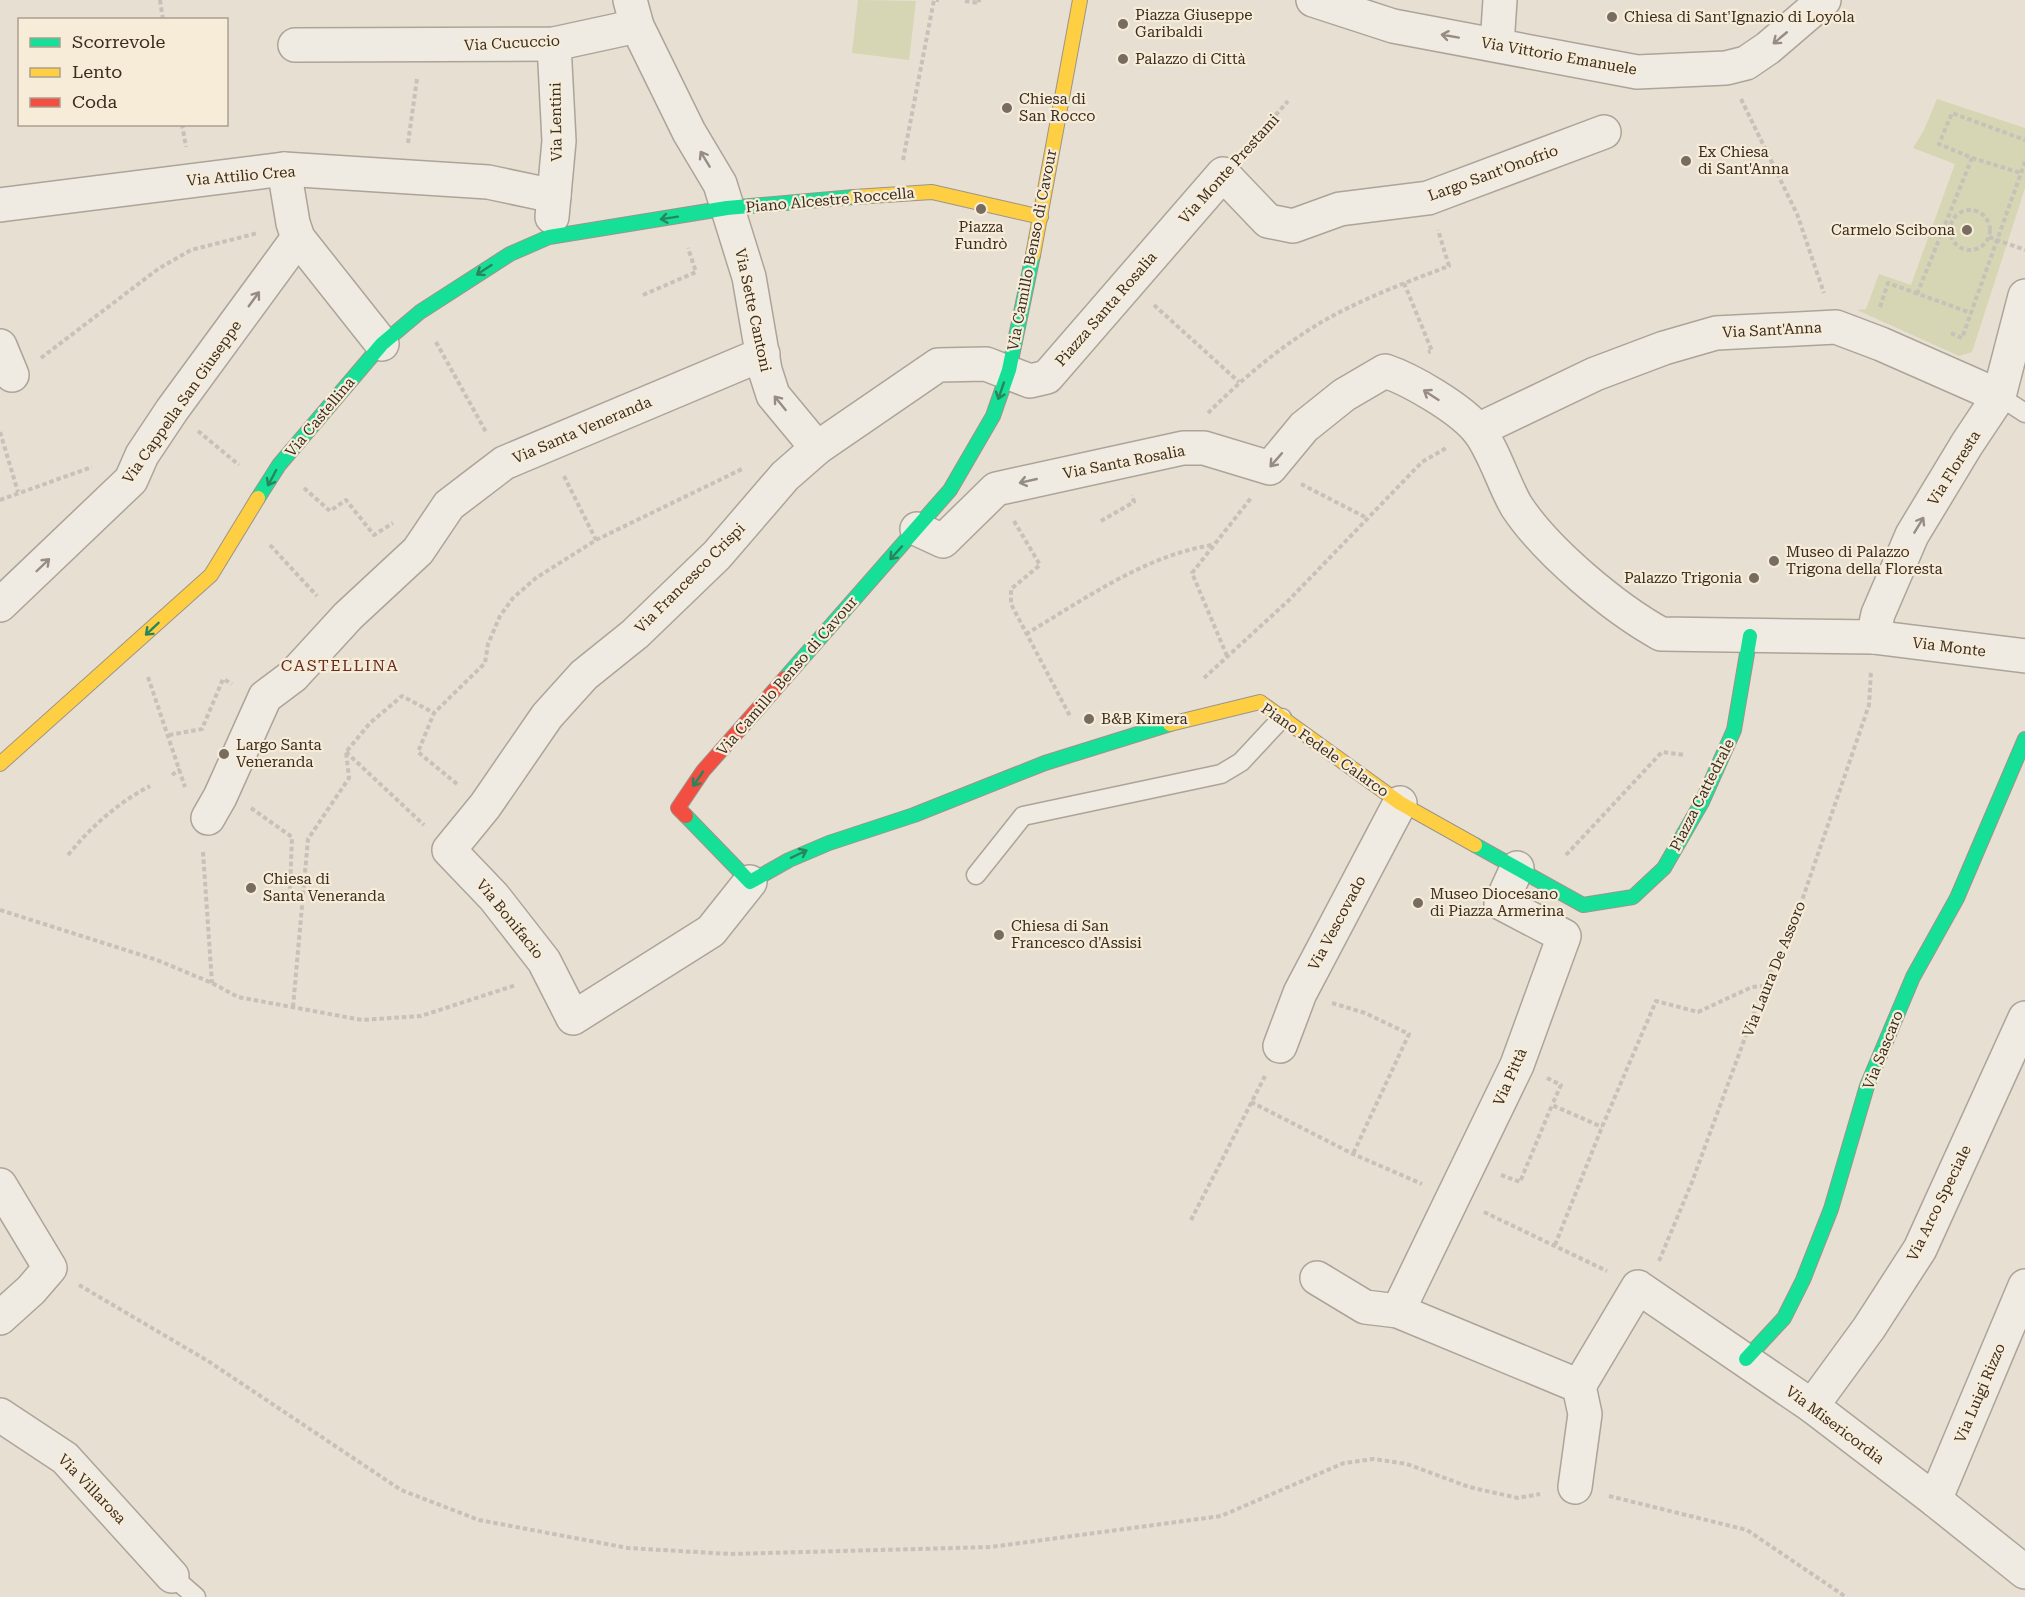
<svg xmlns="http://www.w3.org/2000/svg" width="2025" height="1597" font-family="'Roboto Serif',serif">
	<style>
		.green { fill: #d6d5b4 }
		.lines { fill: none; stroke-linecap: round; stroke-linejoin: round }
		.lane-casing { stroke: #aca499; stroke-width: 21 }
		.street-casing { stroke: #aca499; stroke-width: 36 }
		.fast-casing { stroke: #9c948a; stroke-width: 16 }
		.slow-casing { stroke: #9c948a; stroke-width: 16 }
		.jam-casing { stroke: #9c948a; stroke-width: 16 }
		.path { stroke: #c7c1b9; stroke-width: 4; stroke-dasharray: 4.5 3; stroke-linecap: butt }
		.lane { stroke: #efeae2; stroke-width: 18 }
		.street { stroke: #efeae2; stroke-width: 33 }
		.fast { stroke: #16e098; stroke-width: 14 }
		.slow { stroke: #ffcf43; stroke-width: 14 }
		.jam { stroke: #f24e42; stroke-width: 14 }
		.oneway { stroke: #968c82 }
		.oneway2 { stroke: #29865c }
		.poi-dot { fill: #786b5f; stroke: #f6ecd8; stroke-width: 2 }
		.labels { text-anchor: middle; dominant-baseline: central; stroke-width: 4.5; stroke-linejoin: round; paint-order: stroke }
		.poi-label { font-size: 15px; fill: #3c2d21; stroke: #f6ecd8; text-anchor: start }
		.street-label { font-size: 15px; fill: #3c2d21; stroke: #f6ecd8 }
		.neighbourhood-label { font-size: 16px; letter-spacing: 1.5px; fill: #682c20; stroke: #f6ecd8 }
	</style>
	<rect width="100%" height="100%" fill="#e7dfd1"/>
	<g class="green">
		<path d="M858 0 916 1 909 60 852 53Z"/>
		<path d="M1937 99 2025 128V188L1972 352 1959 356 1857 310 1866 309 1879 274 1911 285 1955 164 1913 148 1924 130Z"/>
	</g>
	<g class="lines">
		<g class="lane-casing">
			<g id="lane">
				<path d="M1999 396 2025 413"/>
				<path d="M976 875 1023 816 1221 774 1241 762 1282 718"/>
				<path d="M172 1576 196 1597"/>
			</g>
		</g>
		<g class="street-casing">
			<g id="street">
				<path d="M630 0 637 26 689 132 720 184 749 277 765 370 773 395 817 448"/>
				<path d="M1313 0 1393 26 1637 72 1726 68 1746 63 1768 48 1824 0"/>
				<path d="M295 45 554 44 637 26"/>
				<path d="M1497 45 1500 0"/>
				<path d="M284 169 293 223 298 238 382 344"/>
				<path d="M0 205 284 169 488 182 554 196"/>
				<path d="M552 217 559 141 554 44"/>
				<path d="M0 346 12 375"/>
				<path d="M1478 430 1595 374 1664 348 1716 333 1836 327 1881 344 1999 396"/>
				<path d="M917 529 943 541 996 489 1183 448H1204L1270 468 1304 427 1344 395 1385 371C1412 380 1459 408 1477 429 1493 447 1504 486 1517 507 1547 552 1614 608 1661 634L1873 637 2025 656"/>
				<path d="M0 605 131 480 142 455 172 410 298 238"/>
				<path d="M1873 637 1878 614 1912 535 1967 444 1999 396 2025 296"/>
				<path d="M208 818 220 797 265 697 293 676 348 616 418 551 449 505 504 463 763 354"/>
				<path d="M750 882 711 931 573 1018 544 961 494 897 449 850 485 806 547 716 584 675 635 634 717 555 785 476 817 448 938 365 986 364 1030 381 1047 377 1223 174 1268 221 1293 226 1340 209 1428 198 1604 132"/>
				<path d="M1280 1046 1300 993 1400 803"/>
				<path d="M0 1185 50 1268 31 1290 0 1318"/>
				<path d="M1317 1278 1365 1307 1398 1311 1579 1386 1585 1414 1575 1487"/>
				<path d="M1398 1311 1517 1065 1564 936 1501 903 1517 868"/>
				<path d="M1579 1386 1638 1287 1812 1406 1935 1500 2025 1572"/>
				<path d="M1812 1406 1869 1328 1920 1249 2025 1018"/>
				<path d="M0 1415 65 1458 172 1576"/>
				<path d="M1935 1500 2025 1286"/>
			</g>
		</g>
		<g class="fast-casing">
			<g id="fast">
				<path d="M258 498 279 465 382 344 420 312 510 254 549 237 727 208 854 197"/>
				<path d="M785 678 950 490 993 416 1009 370 1033 255"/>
				<path d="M686 816 750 882 789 860 829 843 914 815 1045 763 1170 724"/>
				<path d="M1475 845 1583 905 1633 897 1664 868 1702 802 1734 730 1750 636"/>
				<path d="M1746 1359 1784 1318 1803 1280 1831 1209 1867 1086 1913 977 1957 898 2025 739"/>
			</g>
		</g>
		<g class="slow-casing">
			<g id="slow">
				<path d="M854 197 932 192 1041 217"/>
				<path d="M1033 255 1080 0"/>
				<path d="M1170 724 1260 702 1400 803 1475 845"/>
				<path d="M0 764 211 575 258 498"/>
			</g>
		</g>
		<g class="jam-casing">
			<path id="jam" d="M686 816 678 808 703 771 785 678"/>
		</g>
		<g class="path">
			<path d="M160 0 163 20"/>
			<path d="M965 1 979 3V0"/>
			<path d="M1741 99 1797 214 1824 293"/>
			<path d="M182 124 186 147"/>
			<path d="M408 143 417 79"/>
			<path d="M1246 149 1288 101"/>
			<path d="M1972 158 2021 173"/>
			<path d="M903 160 934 0H939"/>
			<circle cx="1970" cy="230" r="20"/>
			<path d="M1989 237 2025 250"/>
			<path d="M1404 283 1432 351 1428 352"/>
			<path d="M1917 294 1972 158 1939 144 1952 113 2025 140"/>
			<path d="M643 295 696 272 688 248"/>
			<path d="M1154 305 1239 382"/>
			<path d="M1880 307 1888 283 1971 313"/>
			<path d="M1951 333 1962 338 2025 162"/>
			<path d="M436 342 486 432"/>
			<path d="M41 358 158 269 191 250 258 233"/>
			<path d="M1208 413C1240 381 1276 350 1315 326 1356 301 1404 283 1449 266L1438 230"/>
			<path d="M198 431 239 465"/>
			<path d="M0 432 18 492"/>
			<path d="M564 476 596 540"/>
			<path d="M1301 484 1367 518"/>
			<path d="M304 488 330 511 346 500 374 535 393 523"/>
			<path d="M0 500 92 467"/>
			<path d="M1014 521 1040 565 1011 589V604L1071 718"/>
			<path d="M1101 521 1134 502 1132 495"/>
			<path d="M270 545 317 596"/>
			<path d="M1026 634C1085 599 1144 556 1212 545"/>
			<path d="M1227 656 1192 573 1251 498"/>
			<path d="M148 677 185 787"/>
			<path d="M1204 678 1288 601 1422 462 1446 448"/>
			<path d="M169 735 202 729 223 679 232 684"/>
			<path d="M346 752 424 825"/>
			<path d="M172 775 180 769"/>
			<path d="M457 784 418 752 434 713 485 663 488 644 500 616 513 598 536 578 596 540 742 469"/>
			<path d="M251 808 292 837 290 889 303 899"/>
			<path d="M203 852 212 983"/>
			<path d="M68 855C92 826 116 804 150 786"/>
			<path d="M1566 855 1662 752 1685 755"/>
			<path d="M0 910 157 960 212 983 238 997 362 1020 421 1016 516 985"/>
			<path d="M1332 1003 1365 1013 1409 1034 1353 1154"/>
			<path d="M293 1007 308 839 349 778 346 752 370 723 402 696 434 713"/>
			<path d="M1547 1078 1561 1085 1552 1105"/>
			<path d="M1251 1102 1353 1154 1422 1184"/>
			<path d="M1501 1175 1520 1182 1552 1105 1602 1127"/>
			<path d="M1484 1212 1607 1271"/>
			<path d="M1191 1220 1265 1076"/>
			<path d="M1555 1245 1602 1127 1656 1001 1698 1012 1752 987 1764 986"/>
			<path d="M1659 1261 1692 1182 1764 986 1796 918 1869 705 1871 671"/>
			<path d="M79 1285 208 1361 401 1490 479 1520 628 1548 730 1554 991 1547 1221 1516 1344 1463 1374 1459 1407 1464 1469 1487 1518 1498 1540 1494"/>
			<path d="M1609 1496 1747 1530 1846 1597"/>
		</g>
		<use href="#lane" class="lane"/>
		<use href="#street" class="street"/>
		<use href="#fast" class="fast"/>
		<use href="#slow" class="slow"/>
		<use href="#jam" class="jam"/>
	</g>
	<defs><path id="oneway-shaft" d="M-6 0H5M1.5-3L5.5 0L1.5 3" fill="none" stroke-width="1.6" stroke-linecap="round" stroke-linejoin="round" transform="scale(1.5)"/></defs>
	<g class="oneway">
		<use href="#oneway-shaft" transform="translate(1450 36) rotate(-170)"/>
		<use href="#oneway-shaft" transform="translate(1780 38) rotate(140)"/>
		<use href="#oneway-shaft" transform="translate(705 159) rotate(-121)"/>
		<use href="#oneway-shaft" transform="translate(254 299) rotate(-54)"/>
		<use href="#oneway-shaft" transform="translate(1431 395) rotate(-147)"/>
		<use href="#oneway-shaft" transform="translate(780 403) rotate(-129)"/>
		<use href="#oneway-shaft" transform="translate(1276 460) rotate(131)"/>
		<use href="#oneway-shaft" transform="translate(1028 481) rotate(167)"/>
		<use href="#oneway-shaft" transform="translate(1919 525) rotate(-59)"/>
		<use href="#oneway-shaft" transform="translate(43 565) rotate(-44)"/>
	</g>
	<g class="oneway2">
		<use href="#oneway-shaft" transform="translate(669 218) rotate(171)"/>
		<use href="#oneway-shaft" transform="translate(484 270) rotate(147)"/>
		<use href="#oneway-shaft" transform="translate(1001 391) rotate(109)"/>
		<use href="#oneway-shaft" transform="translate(272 478) rotate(118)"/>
		<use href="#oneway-shaft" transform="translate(896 553) rotate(132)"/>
		<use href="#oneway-shaft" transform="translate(152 629) rotate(137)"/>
		<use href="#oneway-shaft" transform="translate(698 779) rotate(124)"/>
		<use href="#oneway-shaft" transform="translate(799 854) rotate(-26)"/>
	</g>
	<g class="poi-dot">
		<circle cx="1612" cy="17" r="6"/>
		<circle cx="1123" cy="24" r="6"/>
		<circle cx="1123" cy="59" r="6"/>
		<circle cx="1007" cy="108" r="6"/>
		<circle cx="1686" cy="161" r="6"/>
		<circle cx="981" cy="209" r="6"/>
		<circle cx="1967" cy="230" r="6"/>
		<circle cx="1774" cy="561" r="6"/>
		<circle cx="1754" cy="578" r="6"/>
		<circle cx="1089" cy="719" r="6"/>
		<circle cx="224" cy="754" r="6"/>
		<circle cx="251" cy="888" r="6"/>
		<circle cx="1418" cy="903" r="6"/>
		<circle cx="999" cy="935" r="6"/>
	</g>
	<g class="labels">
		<g class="poi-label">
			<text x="1135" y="15">Piazza Giuseppe<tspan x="1135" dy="17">Garibaldi</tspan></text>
			<text x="1624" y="17">Chiesa di Sant'Ignazio di Loyola</text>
			<text x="1135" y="59">Palazzo di Città</text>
			<text x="1019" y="99">Chiesa di<tspan x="1019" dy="17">San Rocco</tspan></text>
			<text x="1698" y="152">Ex Chiesa<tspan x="1698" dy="17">di Sant'Anna</tspan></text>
			<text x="981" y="227" text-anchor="middle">Piazza<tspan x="981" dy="17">Fundrò</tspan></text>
			<text x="1955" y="230" text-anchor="end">Carmelo Scibona</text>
			<text x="1786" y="552">Museo di Palazzo<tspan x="1786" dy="17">Trigona della Floresta</tspan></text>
			<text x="1742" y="578" text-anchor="end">Palazzo Trigonia</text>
			<text x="1101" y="719">B&amp;B Kimera</text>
			<text x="236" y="745">Largo Santa<tspan x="236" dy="17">Veneranda</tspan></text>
			<text x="263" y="879">Chiesa di<tspan x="263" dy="17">Santa Veneranda</tspan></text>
			<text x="1430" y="894">Museo Diocesano<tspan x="1430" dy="17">di Piazza Armerina</tspan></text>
			<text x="1011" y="926">Chiesa di San<tspan x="1011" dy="17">Francesco d'Assisi</tspan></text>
		</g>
		<g class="street-label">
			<text transform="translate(512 43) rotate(-3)">Via Cucuccio</text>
			<text transform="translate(1559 56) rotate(10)">Via Vittorio Emanuele</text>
			<text transform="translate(556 122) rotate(-91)">Via Lentini</text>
			<text transform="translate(1229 169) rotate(-48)">Via Monte Prestami</text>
			<text transform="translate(1493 173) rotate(-20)">Largo Sant'Onofrio</text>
			<text transform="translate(241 176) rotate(-5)">Via Attilio Crea</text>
			<text transform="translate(830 200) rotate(-5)">Piano Alcestre Roccella</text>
			<text transform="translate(1032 250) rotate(-79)">Via Camillo Benso di Cavour</text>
			<text transform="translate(1106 309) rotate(-49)">Piazza Santa Rosalia</text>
			<text transform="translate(753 310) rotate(78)">Via Sette Cantoni</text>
			<text transform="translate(1772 330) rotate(-3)">Via Sant'Anna</text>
			<text transform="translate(182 402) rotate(-55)">Via Cappella San Giuseppe</text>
			<text transform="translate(320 417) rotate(-50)">Via Castellina</text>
			<text transform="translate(582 430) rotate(-23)">Via Santa Veneranda</text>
			<text transform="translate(1124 462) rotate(-11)">Via Santa Rosalia</text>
			<text transform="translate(1954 468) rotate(-58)">Via Floresta</text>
			<text transform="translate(690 578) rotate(-45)">Via Francesco Crispi</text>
			<text transform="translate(1949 647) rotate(7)">Via Monte</text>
			<text transform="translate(787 676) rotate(-49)">Via Camillo Benso di Cavour</text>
			<text transform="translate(1325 750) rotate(35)">Piano Fedele Calarco</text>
			<text transform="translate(1702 795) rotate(-63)">Piazza Cattedrale</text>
			<text transform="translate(510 919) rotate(51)">Via Bonifacio</text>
			<text transform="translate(1337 923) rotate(-62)">Via Vescovado</text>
			<text transform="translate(1774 969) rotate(-68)">Via Laura De Assoro</text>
			<text transform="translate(1883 1050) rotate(-68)">Via Sascaro</text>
			<text transform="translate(1510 1077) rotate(-66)">Via Pittà</text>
			<text transform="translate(1939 1203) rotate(-64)">Via Arco Speciale</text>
			<text transform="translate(1980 1393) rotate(-67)">Via Luigi Rizzo</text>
			<text transform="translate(1835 1425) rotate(37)">Via Misericordia</text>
			<text transform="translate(92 1489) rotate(46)">Via Villarosa</text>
		</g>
		<g class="neighbourhood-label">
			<text x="340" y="665">CASTELLINA</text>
		</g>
	</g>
	<rect x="18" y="18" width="210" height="108" fill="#f6ecd8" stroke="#aca08f" stroke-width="1.5"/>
	<rect x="30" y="38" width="30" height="9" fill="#16e098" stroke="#aca08f" stroke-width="1.5"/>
	<text x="72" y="48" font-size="18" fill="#3c2d21">Scorrevole</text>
	<rect x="30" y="68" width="30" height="9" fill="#ffcf43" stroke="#aca08f" stroke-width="1.5"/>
	<text x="72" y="78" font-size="18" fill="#3c2d21">Lento</text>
	<rect x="30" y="98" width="30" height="9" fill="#f24e42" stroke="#aca08f" stroke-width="1.5"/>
	<text x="72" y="108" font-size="18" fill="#3c2d21">Coda</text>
</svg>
